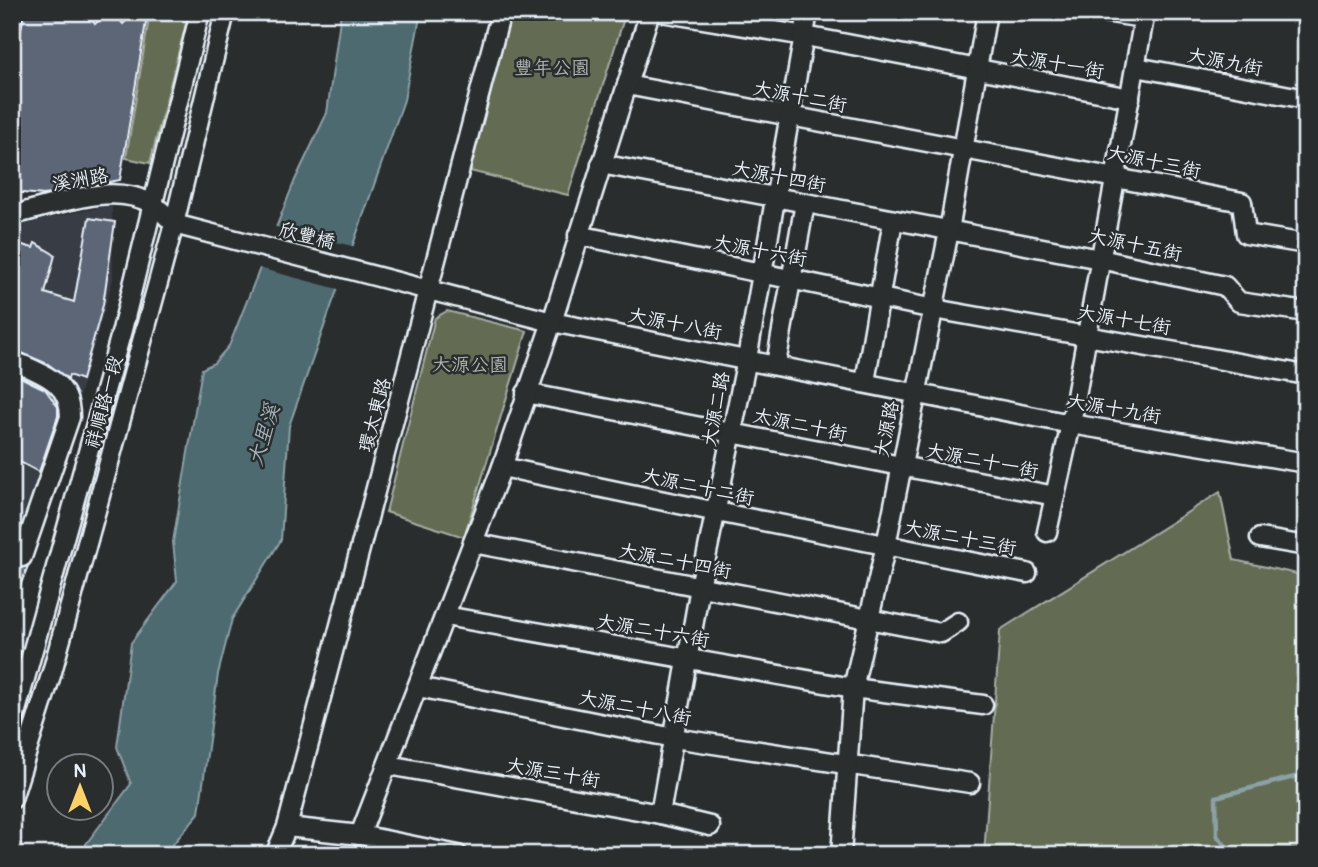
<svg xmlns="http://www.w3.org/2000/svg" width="1318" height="867" font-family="Pangolin,'LXGW WenKai TC',sans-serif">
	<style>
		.built { fill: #393e44 }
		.green { fill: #646c52; stroke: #a6aea5; stroke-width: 2 }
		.water { fill: #4d6b70; stroke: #8ba1a6; stroke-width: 2 }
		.pier { fill: #2a2d2e }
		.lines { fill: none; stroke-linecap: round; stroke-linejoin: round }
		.stream { stroke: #8ba1a6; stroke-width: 4.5 }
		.building { fill: #5c6677; stroke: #e8f1f8; stroke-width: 2 }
		.minor-casing { stroke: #e8f1f8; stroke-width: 23 }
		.minor { stroke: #2a2d2e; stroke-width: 18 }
		.labels { text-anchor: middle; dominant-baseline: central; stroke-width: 5; stroke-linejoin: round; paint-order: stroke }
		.street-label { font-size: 19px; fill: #e8f1f8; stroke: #2a2d2e }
		.park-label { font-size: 19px; fill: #adb5ad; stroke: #2a2d2e }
		.water-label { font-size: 21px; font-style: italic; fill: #a2b5bb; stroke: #2a2d2e }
	</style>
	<rect width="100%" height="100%" fill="#2a2d2e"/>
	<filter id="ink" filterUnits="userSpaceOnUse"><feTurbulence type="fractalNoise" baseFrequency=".0143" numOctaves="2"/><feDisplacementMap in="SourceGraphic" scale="14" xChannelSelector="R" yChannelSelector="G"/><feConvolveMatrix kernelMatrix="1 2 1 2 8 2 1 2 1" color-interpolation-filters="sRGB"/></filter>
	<g filter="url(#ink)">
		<path class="built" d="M112 205 113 279 69 432 12 594V226Z"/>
		<g class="green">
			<path d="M150 12H189L150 163 126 158Z"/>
			<path d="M512 12H626L568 195 470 171Z"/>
			<path d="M447 311 527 331 464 537 386 512 435 318Z"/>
			<path d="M1220 492 1234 560 1302 575 1300 736 1306 740V855H984L1000 630Z"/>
		</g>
		<path class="water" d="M341 12H421L404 100 289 426 281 540 232 619 218 674 199 813 164 855H86V844L131 784 117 747 131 643 177 581 173 542 202 369 214 363 229 346 295 180 327 113Z"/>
		<path class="pier" d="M272 226 356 247 342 290 255 267Z"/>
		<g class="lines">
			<path class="stream" d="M1234 855 1217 836 1216 797 1306 774"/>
		</g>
		<g class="building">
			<path d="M24 12H85L95 24 108 12H114L123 24 134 13 147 16 120 180 44 195 12 192V78Z"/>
			<path d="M89 218 115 222 103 305 82 380 69 375 68 379 48 364 12 349V242L33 248 35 243 55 255 45 293 74 302Z"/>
			<path d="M12 373 45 389 58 407V416L39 472 12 458Z"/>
			<path d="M12 562 19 568 28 566 13 604Z"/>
		</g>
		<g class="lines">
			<g class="minor-casing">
				<g id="minor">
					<path d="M661 12 805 36 1130 98"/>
					<path d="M1104 12 1143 18"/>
					<path d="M12 21 13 12"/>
					<path d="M1136 67 1306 99"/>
					<path d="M627 85 1242 202 1246 234 1306 244"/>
					<path d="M601 164 1100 259 1225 286 1239 302 1306 312"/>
					<path d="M12 215C54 206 110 181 150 203 159 207 167 217 174 224L552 322 1071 424 1306 463"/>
					<path d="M578 235 934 309 1306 375"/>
					<path d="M12 360C41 374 70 380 70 417L22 557"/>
					<path d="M776 364 805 203"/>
					<path d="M865 382 893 220"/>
					<path d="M526 393 1055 496"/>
					<path d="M502 467 717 512 1027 573"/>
					<path d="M1047 532 1071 424 1145 12"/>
					<path d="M1260 538 1306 546"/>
					<path d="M473 543 941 633 958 622"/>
					<path d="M445 616 853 688 983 705"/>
					<path d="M418 687 674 738 970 783"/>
					<path d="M12 725 122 330 200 12"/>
					<path d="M388 765 660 814 710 826"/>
					<path d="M12 799 52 672 174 224 225 12"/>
					<path d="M660 814 700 587 747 359 808 12"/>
					<path d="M360 835 502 467 552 322 650 12"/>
					<path d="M275 855 287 827"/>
					<path d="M458 855 360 835 287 827 501 12"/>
					<path d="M841 855 853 688 886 545 949 231 987 12"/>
				</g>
			</g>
			<use href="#minor" class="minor"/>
		</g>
	</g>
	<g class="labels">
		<g class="street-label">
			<text transform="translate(1225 62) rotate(11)">大源九街</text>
			<text transform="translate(1057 64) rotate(10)">大源十一街</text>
			<text transform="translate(800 97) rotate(11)">大源十二街</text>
			<text transform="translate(1154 162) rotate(12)">大源十三街</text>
			<text transform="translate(779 177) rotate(11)">大源十四街</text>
			<text transform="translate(80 180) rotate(-10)">溪洲路</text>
			<text transform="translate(307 236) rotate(14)">欣豐橋</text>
			<text transform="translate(1135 245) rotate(12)">大源十五街</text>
			<text transform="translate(760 251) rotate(11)">大源十六街</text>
			<text transform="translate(1124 320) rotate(10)">大源十七街</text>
			<text transform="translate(675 324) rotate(11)">大源十八街</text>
			<text transform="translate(104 402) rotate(-75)">祥順路一段</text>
			<text transform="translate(716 409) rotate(-79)">大源二路</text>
			<text transform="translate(1114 409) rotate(10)">大源十九街</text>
			<text transform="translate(375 415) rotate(-75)">環太東路</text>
			<text transform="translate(800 425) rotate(12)">太源二十街</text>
			<text transform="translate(887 429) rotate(-79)">大源路</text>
			<text transform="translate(982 461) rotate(11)">大源二十一街</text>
			<text transform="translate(698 487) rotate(12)">大源二十二街</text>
			<text transform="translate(960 538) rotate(11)">大源二十三街</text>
			<text transform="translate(675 561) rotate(11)">大源二十四街</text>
			<text transform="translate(653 631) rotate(10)">大源二十六街</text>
			<text transform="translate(635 708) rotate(11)">大源二十八街</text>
			<text transform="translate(553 773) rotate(10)">大源三十街</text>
		</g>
		<g class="park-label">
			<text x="552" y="68">豐年公園</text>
			<text x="470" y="365">大源公園</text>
		</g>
		<g class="water-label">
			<text transform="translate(264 435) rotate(-73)">大里溪</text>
		</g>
	</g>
	<rect width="1318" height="867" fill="none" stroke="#2a2d2e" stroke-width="42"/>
	<rect x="21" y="21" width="1276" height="825" fill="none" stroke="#e8f1f8" stroke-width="2.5" filter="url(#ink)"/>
	<g transform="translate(80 787)"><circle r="33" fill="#2a2d2e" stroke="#767b7f" stroke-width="2"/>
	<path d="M0-5L12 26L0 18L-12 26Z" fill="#ffd166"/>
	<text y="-10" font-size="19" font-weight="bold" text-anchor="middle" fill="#e8f1f8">N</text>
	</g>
</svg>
